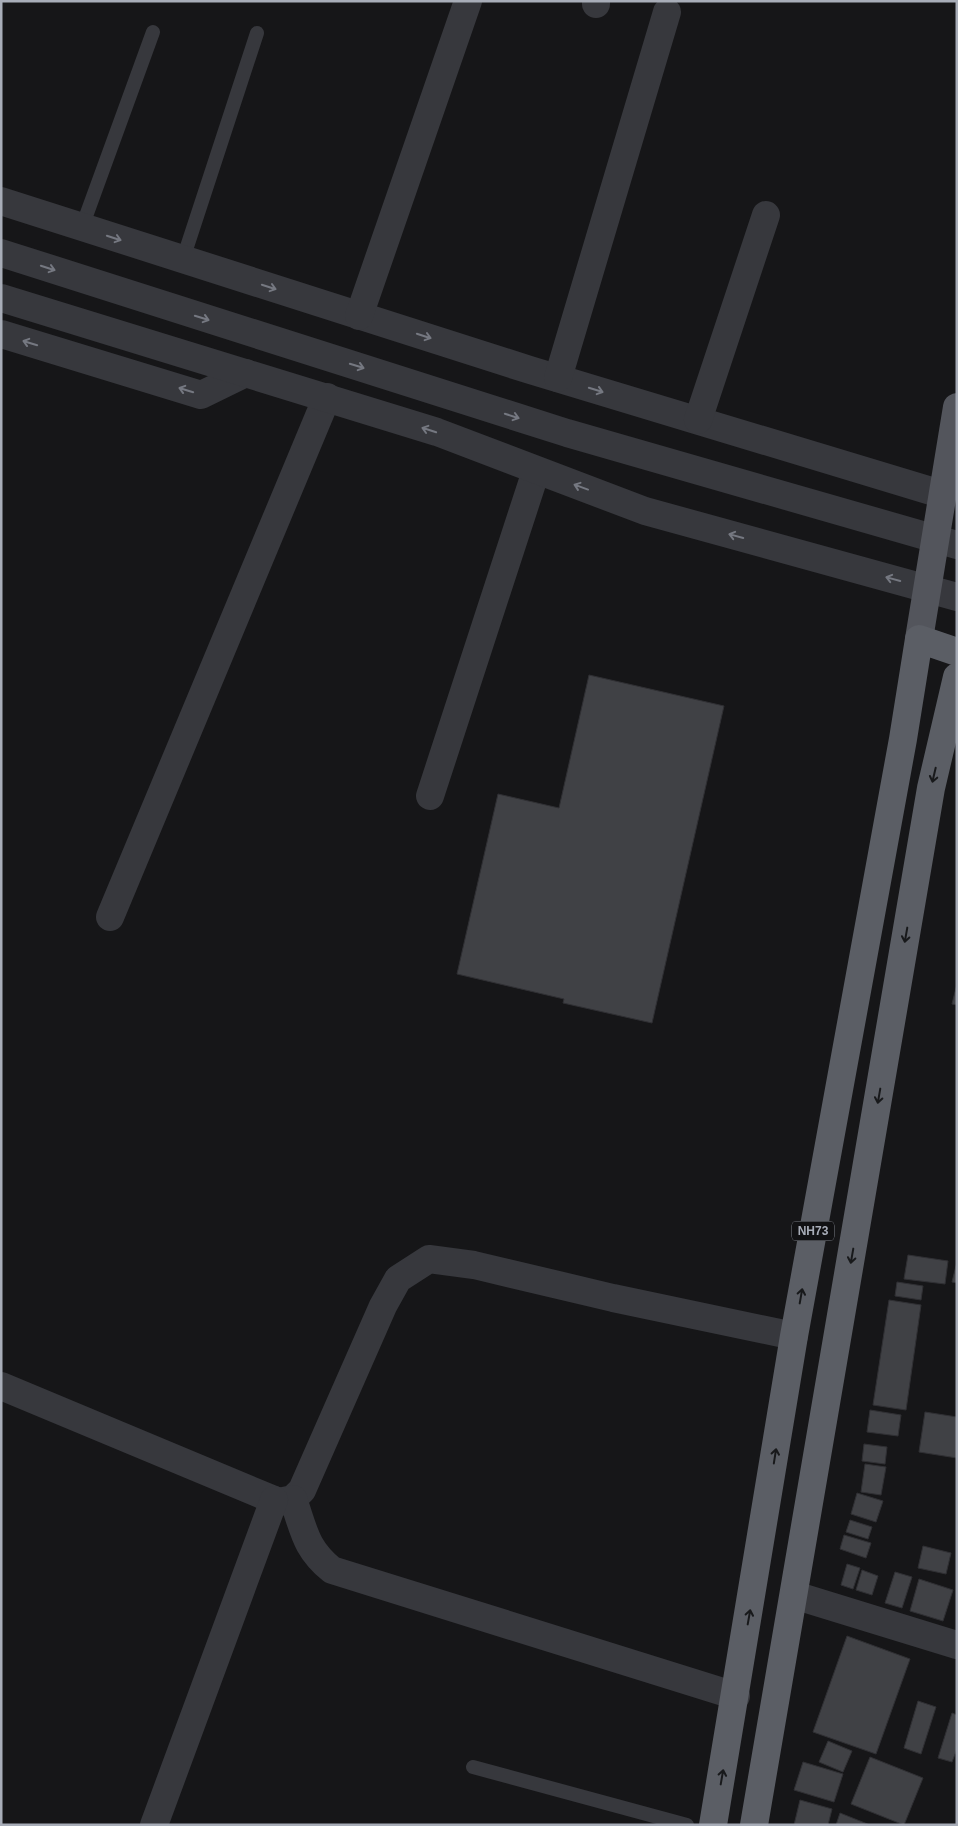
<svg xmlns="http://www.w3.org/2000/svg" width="958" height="1826" font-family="Arial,sans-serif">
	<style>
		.building { fill: #404145; stroke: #303034 }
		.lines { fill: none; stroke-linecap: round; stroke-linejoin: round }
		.service { stroke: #37383d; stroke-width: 14 }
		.minor { stroke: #37383d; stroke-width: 28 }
		.tertiary { stroke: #37383d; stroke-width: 28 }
		.primary { stroke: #53555c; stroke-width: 28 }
		.trunk { stroke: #5b5e65; stroke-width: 28 }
		.oneway { stroke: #757881 }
		.oneway2 { stroke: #18191b }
		.labels { text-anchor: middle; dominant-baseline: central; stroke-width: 4.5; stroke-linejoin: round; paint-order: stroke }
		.shield { fill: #111113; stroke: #7b7e86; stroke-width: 1 }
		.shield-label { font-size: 12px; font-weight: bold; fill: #a8adb8 }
	</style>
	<rect width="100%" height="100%" fill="#161618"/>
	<g class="building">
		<path d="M589 675 724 706 652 1023 563 1003 564 999 457 974 498 794 559 808Z"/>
		<path d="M957 984V1005L952 1004Z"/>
		<path d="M908 1255 948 1261 945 1284 904 1279Z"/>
		<path d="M957 1262V1283L952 1282Z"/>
		<path d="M897 1282 923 1286 921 1300 895 1296Z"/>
		<path d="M889 1300 921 1305 906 1410 873 1405Z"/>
		<path d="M870 1410 901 1415 898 1436 867 1432Z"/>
		<path d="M925 1412 957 1417V1458L919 1452Z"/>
		<path d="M864 1444 887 1447 885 1464 862 1461Z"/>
		<path d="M865 1464 886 1467 881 1495 861 1492Z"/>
		<path d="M857 1493 883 1501 876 1522 851 1514Z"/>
		<path d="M850 1520 872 1527 868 1539 846 1532Z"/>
		<path d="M844 1535 871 1543 866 1558 840 1549Z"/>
		<path d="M923 1546 951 1553 946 1574 918 1568Z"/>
		<path d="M847 1564 860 1568 853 1589 841 1585Z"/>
		<path d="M862 1570 878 1576 872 1595 856 1590Z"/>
		<path d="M895 1572 912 1577 902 1608 885 1603Z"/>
		<path d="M919 1579 953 1590 943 1621 910 1611Z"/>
		<path d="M847 1636 910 1659 876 1754 813 1732Z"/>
		<path d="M918 1701 936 1707 921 1754 904 1748Z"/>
		<path d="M952 1713 957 1715V1749L952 1762 938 1758Z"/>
		<path d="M828 1741 852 1751 843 1772 819 1762Z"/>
		<path d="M870 1757 923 1778 904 1825 851 1804Z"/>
		<path d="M803 1762 843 1774 834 1802 794 1790Z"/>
		<path d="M800 1800 832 1809 828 1825H794Z"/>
		<path d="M840 1813 870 1825H836Z"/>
	</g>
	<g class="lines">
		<g class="service">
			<path d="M82 227 153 32"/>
			<path d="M183 259 257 33"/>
			<path d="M473 1767 687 1825"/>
		</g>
		<g class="minor">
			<path d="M596 4V1"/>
			<path d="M1 201 530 370 941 494"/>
			<path d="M359 316 468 1"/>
			<path d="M1 334 201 395 246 373"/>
			<path d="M558 378 667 12"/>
			<path d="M698 420 766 215"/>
			<path d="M430 796 536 471"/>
			<path d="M110 917 327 397"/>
			<path d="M1 1386 279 1502 293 1499 302 1490 383 1306 398 1279 429 1259 474 1265 613 1298 794 1336"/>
			<path d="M293 1499C304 1530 305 1548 332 1570L736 1696"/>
			<path d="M794 1595 957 1645"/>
			<path d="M154 1825 274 1500"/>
		</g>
		<g class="tertiary">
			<path d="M1 253 567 433 957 545"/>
			<path d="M1 298 437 432 645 511 957 597"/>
		</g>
		<path class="primary" d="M919 639 957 407"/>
		<g class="trunk">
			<path d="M713 1825 794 1336 903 739 919 639 957 652"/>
			<path d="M754 1825 931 788 957 677"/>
		</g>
	</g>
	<defs><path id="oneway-shaft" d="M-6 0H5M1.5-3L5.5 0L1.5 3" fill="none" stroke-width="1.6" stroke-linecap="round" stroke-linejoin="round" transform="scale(1.25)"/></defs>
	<g class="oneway">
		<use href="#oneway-shaft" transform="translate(114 238) rotate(18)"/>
		<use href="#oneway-shaft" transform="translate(48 268) rotate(18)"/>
		<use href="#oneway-shaft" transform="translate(269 287) rotate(18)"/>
		<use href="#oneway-shaft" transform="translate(202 318) rotate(17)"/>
		<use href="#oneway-shaft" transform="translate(424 336) rotate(18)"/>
		<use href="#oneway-shaft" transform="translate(30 343) rotate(-163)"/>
		<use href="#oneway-shaft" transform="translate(357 366) rotate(17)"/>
		<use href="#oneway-shaft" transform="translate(186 390) rotate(-163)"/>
		<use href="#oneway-shaft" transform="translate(596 390) rotate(17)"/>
		<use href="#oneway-shaft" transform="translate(512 416) rotate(18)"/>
		<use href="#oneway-shaft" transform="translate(429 430) rotate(-162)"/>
		<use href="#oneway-shaft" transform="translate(581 487) rotate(-160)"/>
		<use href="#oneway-shaft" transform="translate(736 536) rotate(-165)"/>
		<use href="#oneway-shaft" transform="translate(893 579) rotate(-165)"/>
	</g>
	<g class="oneway2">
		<use href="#oneway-shaft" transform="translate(934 775) rotate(103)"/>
		<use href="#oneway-shaft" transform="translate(906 935) rotate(100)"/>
		<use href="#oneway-shaft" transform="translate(879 1096) rotate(100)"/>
		<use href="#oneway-shaft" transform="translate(852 1256) rotate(100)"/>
		<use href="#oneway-shaft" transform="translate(801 1296) rotate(-80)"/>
		<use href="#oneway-shaft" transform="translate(775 1456) rotate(-81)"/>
		<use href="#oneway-shaft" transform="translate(749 1617) rotate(-80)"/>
		<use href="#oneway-shaft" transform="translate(722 1777) rotate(-80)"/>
	</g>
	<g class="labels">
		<rect class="shield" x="792" y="1221.5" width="42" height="19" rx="4"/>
		<g class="shield-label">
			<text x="813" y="1231">NH73</text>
		</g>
	</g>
	<rect width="958" height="1826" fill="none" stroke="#a8adb8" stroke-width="5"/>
</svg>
